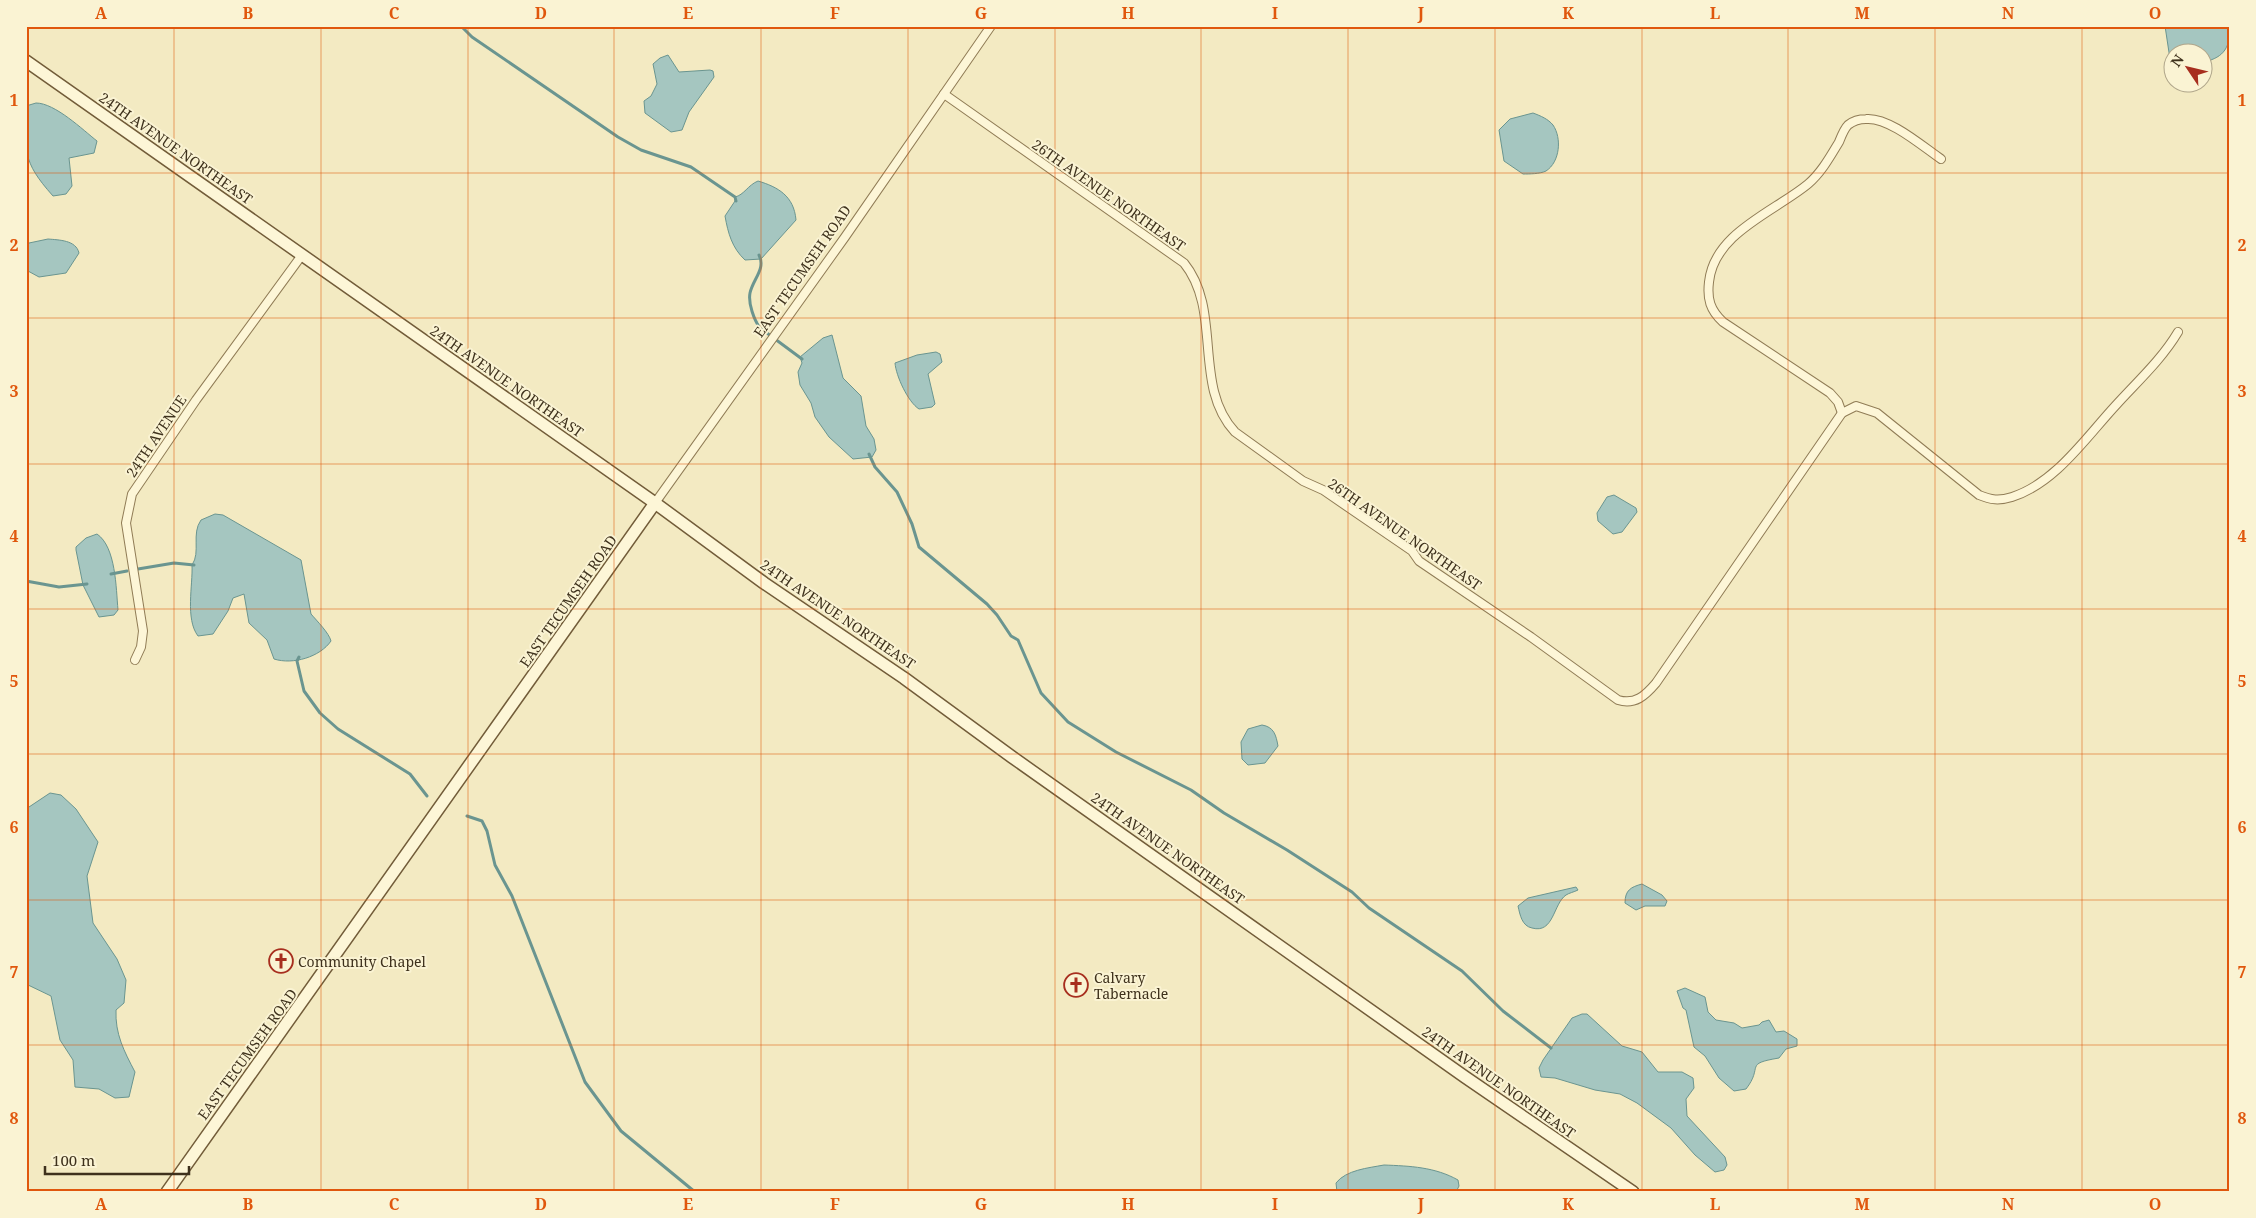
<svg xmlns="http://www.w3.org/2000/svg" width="2256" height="1218" font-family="'Noto Serif',serif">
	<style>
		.water { fill: #a5c6c0; stroke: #6a9590 }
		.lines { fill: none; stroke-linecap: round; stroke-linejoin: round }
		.stream { stroke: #6a9590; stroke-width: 3 }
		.street-casing { stroke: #907c56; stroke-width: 10 }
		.secondary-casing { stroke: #725c39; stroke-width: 14 }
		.street { stroke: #fdf6d7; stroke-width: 8 }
		.secondary { stroke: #fdf6d7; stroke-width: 11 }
		.grid { fill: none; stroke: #e0570d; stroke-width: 1; stroke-opacity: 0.55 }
		.labels { text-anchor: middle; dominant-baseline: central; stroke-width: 4; stroke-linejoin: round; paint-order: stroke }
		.street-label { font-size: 14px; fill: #3e311c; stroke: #faf3d3 }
		.poi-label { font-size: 14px; fill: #3e311c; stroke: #faf3d3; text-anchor: start }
		.neatline { fill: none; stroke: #e0570d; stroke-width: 2 }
		.grid-label { font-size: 16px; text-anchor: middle; font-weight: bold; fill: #e0570d }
	</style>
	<rect width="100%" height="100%" fill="#f3eac2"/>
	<g class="water">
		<path d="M2165 26H2230C2230 47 2225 57 2204 62V52H2174L2173 62 2170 59Z"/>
		<path d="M668 55 679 72 710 70 713 71 714 77 689 112 682 130 671 132 645 113 644 101 651 96 657 84 653 64 660 58Z"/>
		<path d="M36 103C55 103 83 130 97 141L94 153 69 158 72 186 66 194 53 196C21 160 26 152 26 106Z"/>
		<path d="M1533 113C1541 116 1548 119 1553 125 1562 138 1560 162 1546 171 1540 174 1529 174 1523 174L1504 161 1499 130 1510 119Z"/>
		<path d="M758 181C778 187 794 196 796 220L761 259 745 260C732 248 728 233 725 216L735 201V197C744 195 748 185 758 181Z"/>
		<path d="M48 239C59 240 76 240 79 253L66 273 39 277 28 271 26 247 29 243Z"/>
		<path d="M832 335 843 378 861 396 866 426 874 439 876 450 872 457 853 459 829 437 815 417 811 403 800 385 798 372 802 363 800 357 823 338Z"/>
		<path d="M936 352 940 354 942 362 928 374 935 404 932 407 919 409C908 402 896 376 895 363L917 355Z"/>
		<path d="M1614 495 1636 508 1637 512 1622 532 1613 534 1598 521 1597 513 1607 497Z"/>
		<path d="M215 514 223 515 301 560 311 614C317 621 329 633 331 641 320 657 293 665 274 659L267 640 249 623 244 594 233 598 228 611 213 634 198 636C185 619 193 585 192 565 201 552 191 534 201 520Z"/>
		<path d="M97 534C116 547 116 588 118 610L114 615 99 617 83 585 76 550V547L86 538Z"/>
		<path d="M1262 725C1274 727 1276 735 1278 746L1265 763 1248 765 1242 759 1241 742 1248 729Z"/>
		<path d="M50 793 61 795 76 809 98 842 87 876 93 923 117 959 126 980 124 1003 116 1010C115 1034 124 1051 135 1072L129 1097 115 1098 99 1089 75 1087 73 1060 60 1040 51 996 26 984V809Z"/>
		<path d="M1642 884 1662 895 1667 901 1665 906H1645L1636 910 1625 903C1625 890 1631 887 1642 884Z"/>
		<path d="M1576 887 1578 890C1574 892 1569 893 1566 895 1553 904 1554 934 1532 928 1522 926 1520 915 1518 906L1528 898Z"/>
		<path d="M1685 988 1705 997 1708 1012 1716 1020 1734 1023 1742 1028 1759 1025 1762 1022 1769 1020 1776 1032 1784 1031 1797 1039V1046L1786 1049 1779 1058C1743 1064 1764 1066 1746 1089L1734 1091 1719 1078 1705 1056 1694 1047 1686 1010 1683 1008 1677 991Z"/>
		<path d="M1582 1014H1587L1622 1046 1642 1052 1658 1072H1682L1693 1078 1694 1088 1686 1099 1687 1116 1725 1157 1727 1165 1724 1170 1715 1172 1695 1155 1671 1128 1637 1103 1620 1094 1595 1090 1555 1078 1541 1077 1539 1068 1543 1060 1572 1018Z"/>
		<path d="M1384 1165C1410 1166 1435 1167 1458 1180L1459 1186 1456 1192H1337L1336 1183C1346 1170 1368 1168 1384 1165Z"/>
	</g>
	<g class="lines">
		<g class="stream">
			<path d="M461 26 472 37 618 137 641 150 691 167 735 197 736 201"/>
			<path d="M759 255C766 269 753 279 750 293 748 303 754 320 760 328L802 359"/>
			<path d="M869 454 875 467 897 492 912 524 919 547 987 604 997 615 1011 636 1018 640 1041 693 1068 722 1116 752 1191 790 1224 813 1287 850 1352 892 1369 908 1462 971 1503 1011 1551 1048"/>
			<path d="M138 569 174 563 194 565"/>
			<path d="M111 574 127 571"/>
			<path d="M26 581 59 587 87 584"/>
			<path d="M299 657 297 661 304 691 320 713 338 729 410 774 427 796"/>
			<path d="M467 816 482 821 487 831 495 865 512 896 585 1082 621 1131 695 1192"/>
		</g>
		<g class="street-casing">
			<g id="street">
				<path d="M944 94 1184 263C1223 311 1192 386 1235 432L1303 481 1323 490 1412 551 1419 561 1531 637 1618 700C1635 705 1645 696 1656 683L1842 413"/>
				<path d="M1941 159C1922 146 1889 117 1866 119 1860 119 1853 121 1848 125 1844 129 1841 137 1839 142 1830 157 1821 173 1808 184 1774 212 1714 233 1709 282 1707 299 1710 310 1723 322L1830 393 1838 402 1842 413 1856 406 1877 413 1979 495C1991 500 1999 501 2012 497 2056 483 2087 436 2117 404 2138 381 2162 359 2178 332"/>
				<path d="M655 503 845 237 991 26"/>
				<path d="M135 660 141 647 143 631 126 523 132 494 196 400 302 255"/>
			</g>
		</g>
		<g class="secondary-casing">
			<g id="secondary">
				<path d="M26 61 655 503 764 583 904 678 1012 757 1465 1077 1633 1192"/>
				<path d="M167 1192 655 503"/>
			</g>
		</g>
		<use href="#street" class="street"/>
		<use href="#secondary" class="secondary"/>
	</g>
	<path class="grid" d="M174 26V1192M321 26V1192M468 26V1192M614 26V1192M761 26V1192M908 26V1192M1055 26V1192M1201 26V1192M1348 26V1192M1495 26V1192M1642 26V1192M1788 26V1192M1935 26V1192M2082 26V1192M26 173H2230M26 318H2230M26 464H2230M26 609H2230M26 754H2230M26 900H2230M26 1045H2230"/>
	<defs>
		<g id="church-ring" transform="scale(1.25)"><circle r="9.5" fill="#faf3d3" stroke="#a72e1e" stroke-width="1.5"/><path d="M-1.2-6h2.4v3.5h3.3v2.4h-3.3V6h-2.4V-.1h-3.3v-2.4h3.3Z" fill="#a72e1e"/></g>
	</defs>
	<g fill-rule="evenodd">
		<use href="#church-ring" x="281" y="961"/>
		<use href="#church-ring" x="1076" y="985"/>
	</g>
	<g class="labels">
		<g class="street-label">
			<text transform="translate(176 148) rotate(35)">24TH AVENUE NORTHEAST</text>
			<text transform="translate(1109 195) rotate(35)">26TH AVENUE NORTHEAST</text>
			<text transform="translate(802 271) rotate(-55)">EAST TECUMSEH ROAD</text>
			<text transform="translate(507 381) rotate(35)">24TH AVENUE NORTHEAST</text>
			<text transform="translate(156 436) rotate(-56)">24TH AVENUE</text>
			<text transform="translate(1405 534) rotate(35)">26TH AVENUE NORTHEAST</text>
			<text transform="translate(568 601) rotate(-55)">EAST TECUMSEH ROAD</text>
			<text transform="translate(838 614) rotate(34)">24TH AVENUE NORTHEAST</text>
			<text transform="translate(1168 848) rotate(35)">24TH AVENUE NORTHEAST</text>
			<text transform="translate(247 1054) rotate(-54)">EAST TECUMSEH ROAD</text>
			<text transform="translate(1499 1082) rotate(35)">24TH AVENUE NORTHEAST</text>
		</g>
		<g class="poi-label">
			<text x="298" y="961">Community Chapel</text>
			<text x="1094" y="977">Calvary<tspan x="1094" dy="16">Tabernacle</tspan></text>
		</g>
	</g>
	<rect width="2256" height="1218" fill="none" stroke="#faf3d3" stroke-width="55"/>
	<g transform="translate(2188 68) rotate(305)"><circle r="24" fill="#faf3d3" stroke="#afa58a"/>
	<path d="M0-4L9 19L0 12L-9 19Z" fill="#a72e1e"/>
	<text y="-8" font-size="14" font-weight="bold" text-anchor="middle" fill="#3e311c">N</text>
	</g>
	<path d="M45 1166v8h144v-8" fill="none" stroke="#3e311c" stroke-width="2.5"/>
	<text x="52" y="1166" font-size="15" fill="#3e311c" stroke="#faf3d3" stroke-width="4" paint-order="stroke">100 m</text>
	<rect x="28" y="28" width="2200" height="1162" class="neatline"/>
	<g class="grid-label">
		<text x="101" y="19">A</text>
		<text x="248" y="19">B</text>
		<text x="394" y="19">C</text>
		<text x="541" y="19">D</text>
		<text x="688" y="19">E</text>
		<text x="835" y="19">F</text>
		<text x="981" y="19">G</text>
		<text x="1128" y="19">H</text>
		<text x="1275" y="19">I</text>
		<text x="1421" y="19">J</text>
		<text x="1568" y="19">K</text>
		<text x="1715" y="19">L</text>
		<text x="1862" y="19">M</text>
		<text x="2008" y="19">N</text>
		<text x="2155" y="19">O</text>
		<text x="14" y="106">1</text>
		<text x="2242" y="106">1</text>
		<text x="14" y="251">2</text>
		<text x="2242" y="251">2</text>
		<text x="14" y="397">3</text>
		<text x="2242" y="397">3</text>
		<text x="14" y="542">4</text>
		<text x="2242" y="542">4</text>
		<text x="14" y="687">5</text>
		<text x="2242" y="687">5</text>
		<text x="14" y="833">6</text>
		<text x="2242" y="833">6</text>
		<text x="14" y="978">7</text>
		<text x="2242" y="978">7</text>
		<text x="14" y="1124">8</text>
		<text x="2242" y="1124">8</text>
		<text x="101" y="1210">A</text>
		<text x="248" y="1210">B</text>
		<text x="394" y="1210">C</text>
		<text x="541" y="1210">D</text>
		<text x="688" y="1210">E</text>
		<text x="835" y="1210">F</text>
		<text x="981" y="1210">G</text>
		<text x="1128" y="1210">H</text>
		<text x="1275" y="1210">I</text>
		<text x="1421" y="1210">J</text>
		<text x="1568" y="1210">K</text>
		<text x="1715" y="1210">L</text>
		<text x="1862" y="1210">M</text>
		<text x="2008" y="1210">N</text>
		<text x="2155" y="1210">O</text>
	</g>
</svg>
